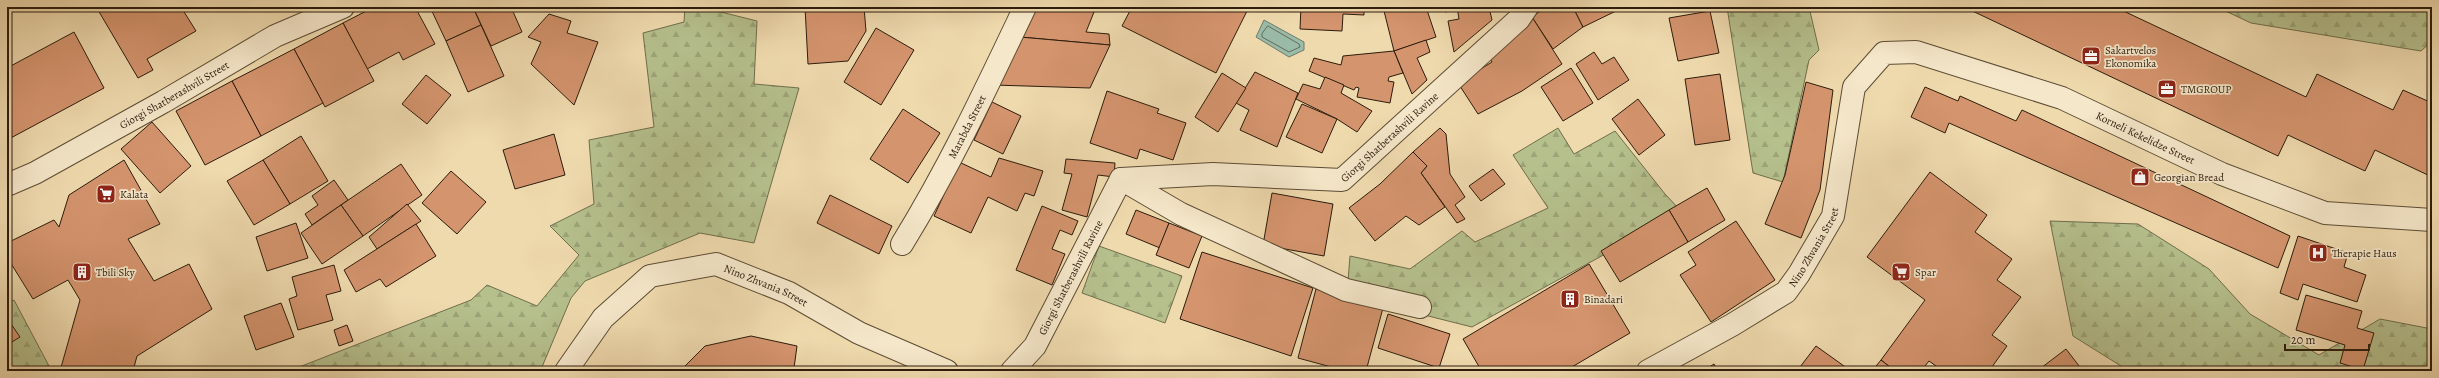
<svg xmlns="http://www.w3.org/2000/svg" width="2439" height="378" font-family="Alegreya,serif">
	<style>
		.forest { fill: url(#forest-firs); stroke: #706e4c }
		.water { fill: #9abba8; stroke: #6e7b6a }
		.lines { fill: none; stroke-linecap: round; stroke-linejoin: round }
		.shore { stroke: #636c5a; stroke-width: 1 }
		.building { fill: #d4946e; stroke: #2c1c0c }
		.minor-casing { stroke: #5d4c34; stroke-width: 24 }
		.minor { stroke: #f5e7ca; stroke-width: 22 }
		.labels { text-anchor: middle; dominant-baseline: central; stroke-width: 3.5; stroke-linejoin: round; paint-order: stroke }
		.poi-label { font-size: 11px; fill: #2c1c0c; stroke: #f5e7ca; text-anchor: start }
		.street-label { font-size: 11px; fill: #2c1c0c; stroke: #f5e7ca }
	</style>
	<defs>
		<pattern id="forest-firs" width="22" height="20" patternUnits="userSpaceOnUse"><rect width="22" height="20" fill="#b5c08d"/><path d="M5 1l3.5 6h-7zM16 11l3.5 6h-7z" fill="#9ca478"/></pattern>
	</defs>
	<rect width="100%" height="100%" fill="#efdaae"/>
	<filter id="stains"><feTurbulence type="fractalNoise" baseFrequency=".005" numOctaves="4"/><feColorMatrix values="0 0 0 0 .2 0 0 0 0 .09 0 0 0 0 .02 0 0 0 .5 -.17"/></filter>
	<radialGradient id="worn" r=".72"><stop offset=".6" stop-color="#630" stop-opacity="0"/><stop offset="1" stop-color="#630" stop-opacity=".3"/></radialGradient>
	<g class="forest">
		<path d="M685 7H720L721 12 757 21 754 84 799 88 754 243 700 233 585 281 571 298 542 367 538 371H289L471 300 487 285 537 306 579 255 550 226 594 204 589 140 654 127 643 33 684 22Z"/>
		<path d="M1727 7H1809L1819 50 1809 60 1783 182 1753 173Z"/>
		<path d="M2217 7H2432V41L2421 51 2251 23Z"/>
		<path d="M1558 128 1574 154 1615 131 1665 194 1682 212 1472 327 1325 290 1348 281 1350 256 1410 269 1462 231 1475 242 1548 208 1513 155Z"/>
		<path d="M2050 221 2138 224 2209 269 2250 314 2319 355 2380 319 2432 329V357L2426 371H2129L2073 336Z"/>
		<path d="M1099 246 1182 276 1165 323 1082 293Z"/>
		<path d="M14 300 49 366 42 371H7V304Z"/>
	</g>
	<path class="water" d="M1264 20 1304 42V50L1289 57 1256 37Z"/>
	<g class="lines">
		<path class="shore" d="M1268 26 1299 44 1300 47 1289 52 1262 37V34Z"/>
	</g>
	<g class="building">
		<path d="M103 7H181L196 31 147 59 153 70 138 78 98 10Z"/>
		<path d="M374 7H415L435 44 403 60 399 52 367 69 343 23Z"/>
		<path d="M430 7H473L481 25 446 41Z"/>
		<path d="M473 7H511L522 32 491 46Z"/>
		<path d="M805 7H864L866 31 848 61 808 64Z"/>
		<path d="M1036 7H1096L1086 32 1109 34 1110 45 1020 37Z"/>
		<path d="M1132 7H1249L1216 73 1122 26Z"/>
		<path d="M1301 7H1364V15L1343 14 1342 31 1300 29Z"/>
		<path d="M1383 7H1426L1436 37 1394 51Z"/>
		<path d="M1443 7H1457V9L1445 12Z"/>
		<path d="M1457 7H1489L1492 20 1454 52 1448 21 1459 19Z"/>
		<path d="M1546 7H1573L1583 27 1553 49 1532 17Z"/>
		<path d="M1573 7H1617L1618 10 1583 27Z"/>
		<path d="M1964 7H2115L2306 97 2317 74 2393 110 2403 90 2432 103V177L2375 150 2365 171 2288 135 2278 156Z"/>
		<path d="M1710 11 1719 53 1678 61 1669 18Z"/>
		<path d="M549 14 571 21 567 33 598 42 574 105 531 64 541 42 528 37Z"/>
		<path d="M1532 17 1562 64 1522 91 1478 114 1458 83 1492 62 1489 57Z"/>
		<path d="M343 23 374 81 325 107 294 49Z"/>
		<path d="M481 25 504 76 468 92 446 41Z"/>
		<path d="M876 28 914 50 881 105 844 82Z"/>
		<path d="M74 32 104 88 7 140V68Z"/>
		<path d="M1020 37 1110 45 1090 88 993 85Z"/>
		<path d="M1426 40 1430 52 1417 58 1427 80 1412 94 1394 51Z"/>
		<path d="M294 49 323 103 261 136 232 81Z"/>
		<path d="M1394 51 1403 73 1389 77 1388 81 1394 82 1390 103 1357 97 1359 88 1356 87 1354 90 1309 71 1314 58 1341 65 1343 56Z"/>
		<path d="M1594 52 1602 64 1614 57 1629 80 1598 100 1576 64Z"/>
		<path d="M1571 68 1593 103 1563 121 1541 87Z"/>
		<path d="M1255 72 1298 93 1277 147 1240 130 1249 110 1236 103Z"/>
		<path d="M1222 73 1246 88 1218 132 1195 117Z"/>
		<path d="M1720 74 1730 140 1695 145 1685 79Z"/>
		<path d="M426 75 451 95 427 124 402 104Z"/>
		<path d="M1325 77 1344 85 1341 93 1372 111 1357 132 1337 119 1296 99 1303 84 1320 89Z"/>
		<path d="M232 81 261 136 205 165 176 111Z"/>
		<path d="M1806 82 1833 90 1820 190 1801 238 1765 224 1785 175Z"/>
		<path d="M1925 87 1958 101 1960 96 2016 121 2022 110 2290 236 2278 268 1949 123 1945 133 1911 117Z"/>
		<path d="M1107 91 1159 109 1157 113 1186 123 1173 160 1140 149 1137 159 1090 143Z"/>
		<path d="M1638 99 1665 135 1639 155 1612 119Z"/>
		<path d="M992 102 1021 116 1003 154 974 140Z"/>
		<path d="M1302 104 1337 119 1322 153 1286 137Z"/>
		<path d="M903 109 940 133 908 183 870 159Z"/>
		<path d="M152 122 191 166 160 193 121 149Z"/>
		<path d="M1440 128 1446 134 1450 174 1465 197 1455 205 1465 219 1457 223 1421 173 1427 166 1413 152Z"/>
		<path d="M554 134 565 175 515 189 503 150Z"/>
		<path d="M301 136 328 181 290 204 263 160Z"/>
		<path d="M1413 152 1427 166 1421 173 1445 207 1419 225 1406 216 1375 241 1349 208 1380 184Z"/>
		<path d="M999 158 1043 171 1034 196 1025 193 1017 211 988 197 971 233 934 216 959 162 991 177Z"/>
		<path d="M1066 159 1115 163 1114 177 1098 175 1087 217 1062 210 1072 174 1064 173Z"/>
		<path d="M124 160 160 224 128 239 154 281 189 264 212 309 137 356 133 371H60L80 300 68 280 33 299 7 257V243L54 220 59 227 69 195Z"/>
		<path d="M263 160 290 204 254 225 227 181Z"/>
		<path d="M401 164 422 195 363 236 341 205Z"/>
		<path d="M1493 169 1505 184 1481 201 1469 186Z"/>
		<path d="M451 171 486 202 457 234 422 203Z"/>
		<path d="M1930 172 1987 215 1975 232 2012 259 1997 280 2021 297 1992 335 2007 346 1989 371H1943L1929 361 1921 371H1895L1881 360 1925 300 1867 257Z"/>
		<path d="M334 180 348 200 312 225 305 214 318 205 312 196Z"/>
		<path d="M1707 188 1725 220 1688 242 1669 210Z"/>
		<path d="M1272 193 1333 204 1324 256 1263 245Z"/>
		<path d="M830 195 892 226 879 254 817 223Z"/>
		<path d="M407 204 421 221 377 249 369 237Z"/>
		<path d="M341 205 363 236 322 264 301 233Z"/>
		<path d="M1042 206 1078 221 1072 235 1060 230 1052 249 1065 254 1052 285 1016 270Z"/>
		<path d="M1136 210 1169 223 1160 248 1126 234Z"/>
		<path d="M1669 210 1688 242 1620 282 1601 251Z"/>
		<path d="M1736 221 1775 280 1711 322 1680 275 1696 265 1688 252Z"/>
		<path d="M296 223 308 258 267 271 256 237Z"/>
		<path d="M1169 223 1202 236 1189 268 1156 255Z"/>
		<path d="M416 224 436 256 386 287 380 279 356 292 344 270Z"/>
		<path d="M2298 236 2348 253 2344 267 2366 275 2357 302 2303 284 2298 300 2280 293Z"/>
		<path d="M1202 252 1313 288 1291 356 1180 319Z"/>
		<path d="M1589 264 1630 333 1565 371H1479L1481 370 1463 339Z"/>
		<path d="M334 265 341 291 326 295 333 320 298 330 289 299 297 296 292 277Z"/>
		<path d="M1316 289 1383 308 1366 371H1346L1298 358Z"/>
		<path d="M2306 295 2362 311 2357 328 2374 333 2363 370 2340 363 2345 345 2296 330Z"/>
		<path d="M281 303 294 337 256 350 244 316Z"/>
		<path d="M1388 314 1450 334 1439 368 1378 348Z"/>
		<path d="M7 318 20 337 7 345Z"/>
		<path d="M347 325 353 341 339 346 334 330Z"/>
		<path d="M751 336 797 346 794 368 819 371H680L705 346Z"/>
		<path d="M1816 346 1851 371H1797Z"/>
		<path d="M2066 349 2083 371H2037Z"/>
		<path d="M1881 360 1895 371H1872Z"/>
		<path d="M1714 364 1718 371H1703Z"/>
	</g>
	<g class="lines">
		<g class="minor-casing">
			<g id="minor">
				<path d="M1121 179 1181 214 1346 290 1420 307"/>
				<path id="s1" d="M7 185 35 173 163 102 275 36 343 7"/>
				<path id="s2" d="M902 244C950 166 986 89 1025 7"/>
				<path id="s3" d="M566 371 603 318 650 276 716 264 789 293 859 333 947 371"/>
				<path id="s4" d="M1012 371 1035 346 1121 179 1213 174 1342 180 1519 19 1527 7"/>
				<path id="s5" d="M1648 371 1732 325 1786 292 1799 274 1833 216 1854 87 1884 53 1916 52 2062 98 2222 174 2325 213 2432 220"/>
			</g>
		</g>
		<use href="#minor" class="minor"/>
	</g>
	<defs>
		<g id="office-square" transform="scale(1)"><rect x="-9" y="-9" width="18" height="18" rx="4" fill="#8f2418" stroke="#f5e7ca"/><path d="M-6-3h4V-5.5h4V-3h4V5H-6ZM-1-4.5V-3h2v-1.5ZM-6 0V1H6V0Z" fill="#fff"/></g>
		<g id="shop-square" transform="scale(1)"><rect x="-9" y="-9" width="18" height="18" rx="4" fill="#8f2418" stroke="#f5e7ca"/><path d="M-5-2.5h2.3a2.7 3.5 0 0 1 5.4 0H5L5.5 6h-11ZM-1.5-2.5h3a1.5 2.3 0 0 0-3 0Z" fill="#fff"/></g>
		<g id="supermarket-square" transform="scale(1)"><rect x="-9" y="-9" width="18" height="18" rx="4" fill="#8f2418" stroke="#f5e7ca"/><path d="M-6-5.5h2.5l.6 2H6L4.5 2H-2.5L-4.4-4H-6ZM-1.5 3.2a1.3 1.3 0 1 0 .1 0ZM3 3.2a1.3 1.3 0 1 0 .1 0Z" fill="#fff"/></g>
		<g id="hospital-square" transform="scale(1)"><rect x="-9" y="-9" width="18" height="18" rx="4" fill="#8f2418" stroke="#f5e7ca"/><path d="M-5-5h3v3.5h4V-5h3V5h-3V1.5h-4V5h-3Z" fill="#fff"/></g>
		<g id="building-square" transform="scale(1)"><rect x="-9" y="-9" width="18" height="18" rx="4" fill="#8f2418" stroke="#f5e7ca"/><path d="M-4-6H4V6H1V3H-1V6H-4ZM-2.5-4.3h1.7v1.8h-1.7ZM.8-4.3h1.7v1.8H.8ZM-2.5-1h1.7V.8h-1.7ZM.8-1h1.7V.8H.8Z" fill="#fff"/></g>
	</defs>
	<g fill-rule="evenodd">
		<use href="#office-square" x="2091" y="56"/>
		<use href="#office-square" x="2167" y="89"/>
		<use href="#shop-square" x="2140" y="177"/>
		<use href="#supermarket-square" x="106" y="194"/>
		<use href="#hospital-square" x="2318" y="253"/>
		<use href="#building-square" x="82" y="272"/>
		<use href="#supermarket-square" x="1901" y="272"/>
		<use href="#building-square" x="1570" y="299"/>
	</g>
	<g class="labels">
		<g class="poi-label">
			<text x="2105" y="50">Sakartvelos<tspan x="2105" dy="13">Ekonomika</tspan></text>
			<text x="2181" y="89">TMGROUP</text>
			<text x="2154" y="177">Georgian Bread</text>
			<text x="120" y="194">Kalata</text>
			<text x="2332" y="253">Therapie Haus</text>
			<text x="96" y="272">Tbili Sky</text>
			<text x="1915" y="272">Spar</text>
			<text x="1584" y="299">Binadari</text>
		</g>
		<g class="street-label">
			<text stroke="none"><textPath href="#s1" startOffset="190">Giorgi Shatberashvili Street</textPath></text>
			<text stroke="none"><textPath href="#s2" startOffset="134">Marabda Street</textPath></text>
			<text stroke="none"><textPath href="#s4" startOffset="507">Giorgi Shatberashvili Ravine</textPath></text>
			<text stroke="none"><textPath href="#s5" startOffset="702">Korneli Kekelidze Street</textPath></text>
			<text stroke="none"><textPath href="#s5" startOffset="212">Nino Zhvania Street</textPath></text>
			<text stroke="none"><textPath href="#s4" startOffset="111">Giorgi Shatberashvili Ravine</textPath></text>
			<text stroke="none"><textPath href="#s3" startOffset="249">Nino Zhvania Street</textPath></text>
		</g>
	</g>
	<rect width="2439" height="378" fill="none" stroke="#efdaae" stroke-width="24"/>
	<rect x="8" y="8" width="2423" height="362" fill="none" stroke="#2c1c0c" stroke-width="2"/>
	<rect x="12" y="12" width="2415" height="354" fill="none" stroke="#2c1c0c"/>
	<path d="M2285 344v6h84v-6" fill="none" stroke="#2c1c0c" stroke-width="2"/>
	<text x="2291" y="344" font-size="12" fill="#2c1c0c" stroke="#f5e7ca" stroke-width="3" paint-order="stroke">20 m</text>
	<rect width="100%" height="100%" filter="url(#stains)"/>
	<rect width="100%" height="100%" fill="url(#worn)"/>
</svg>
